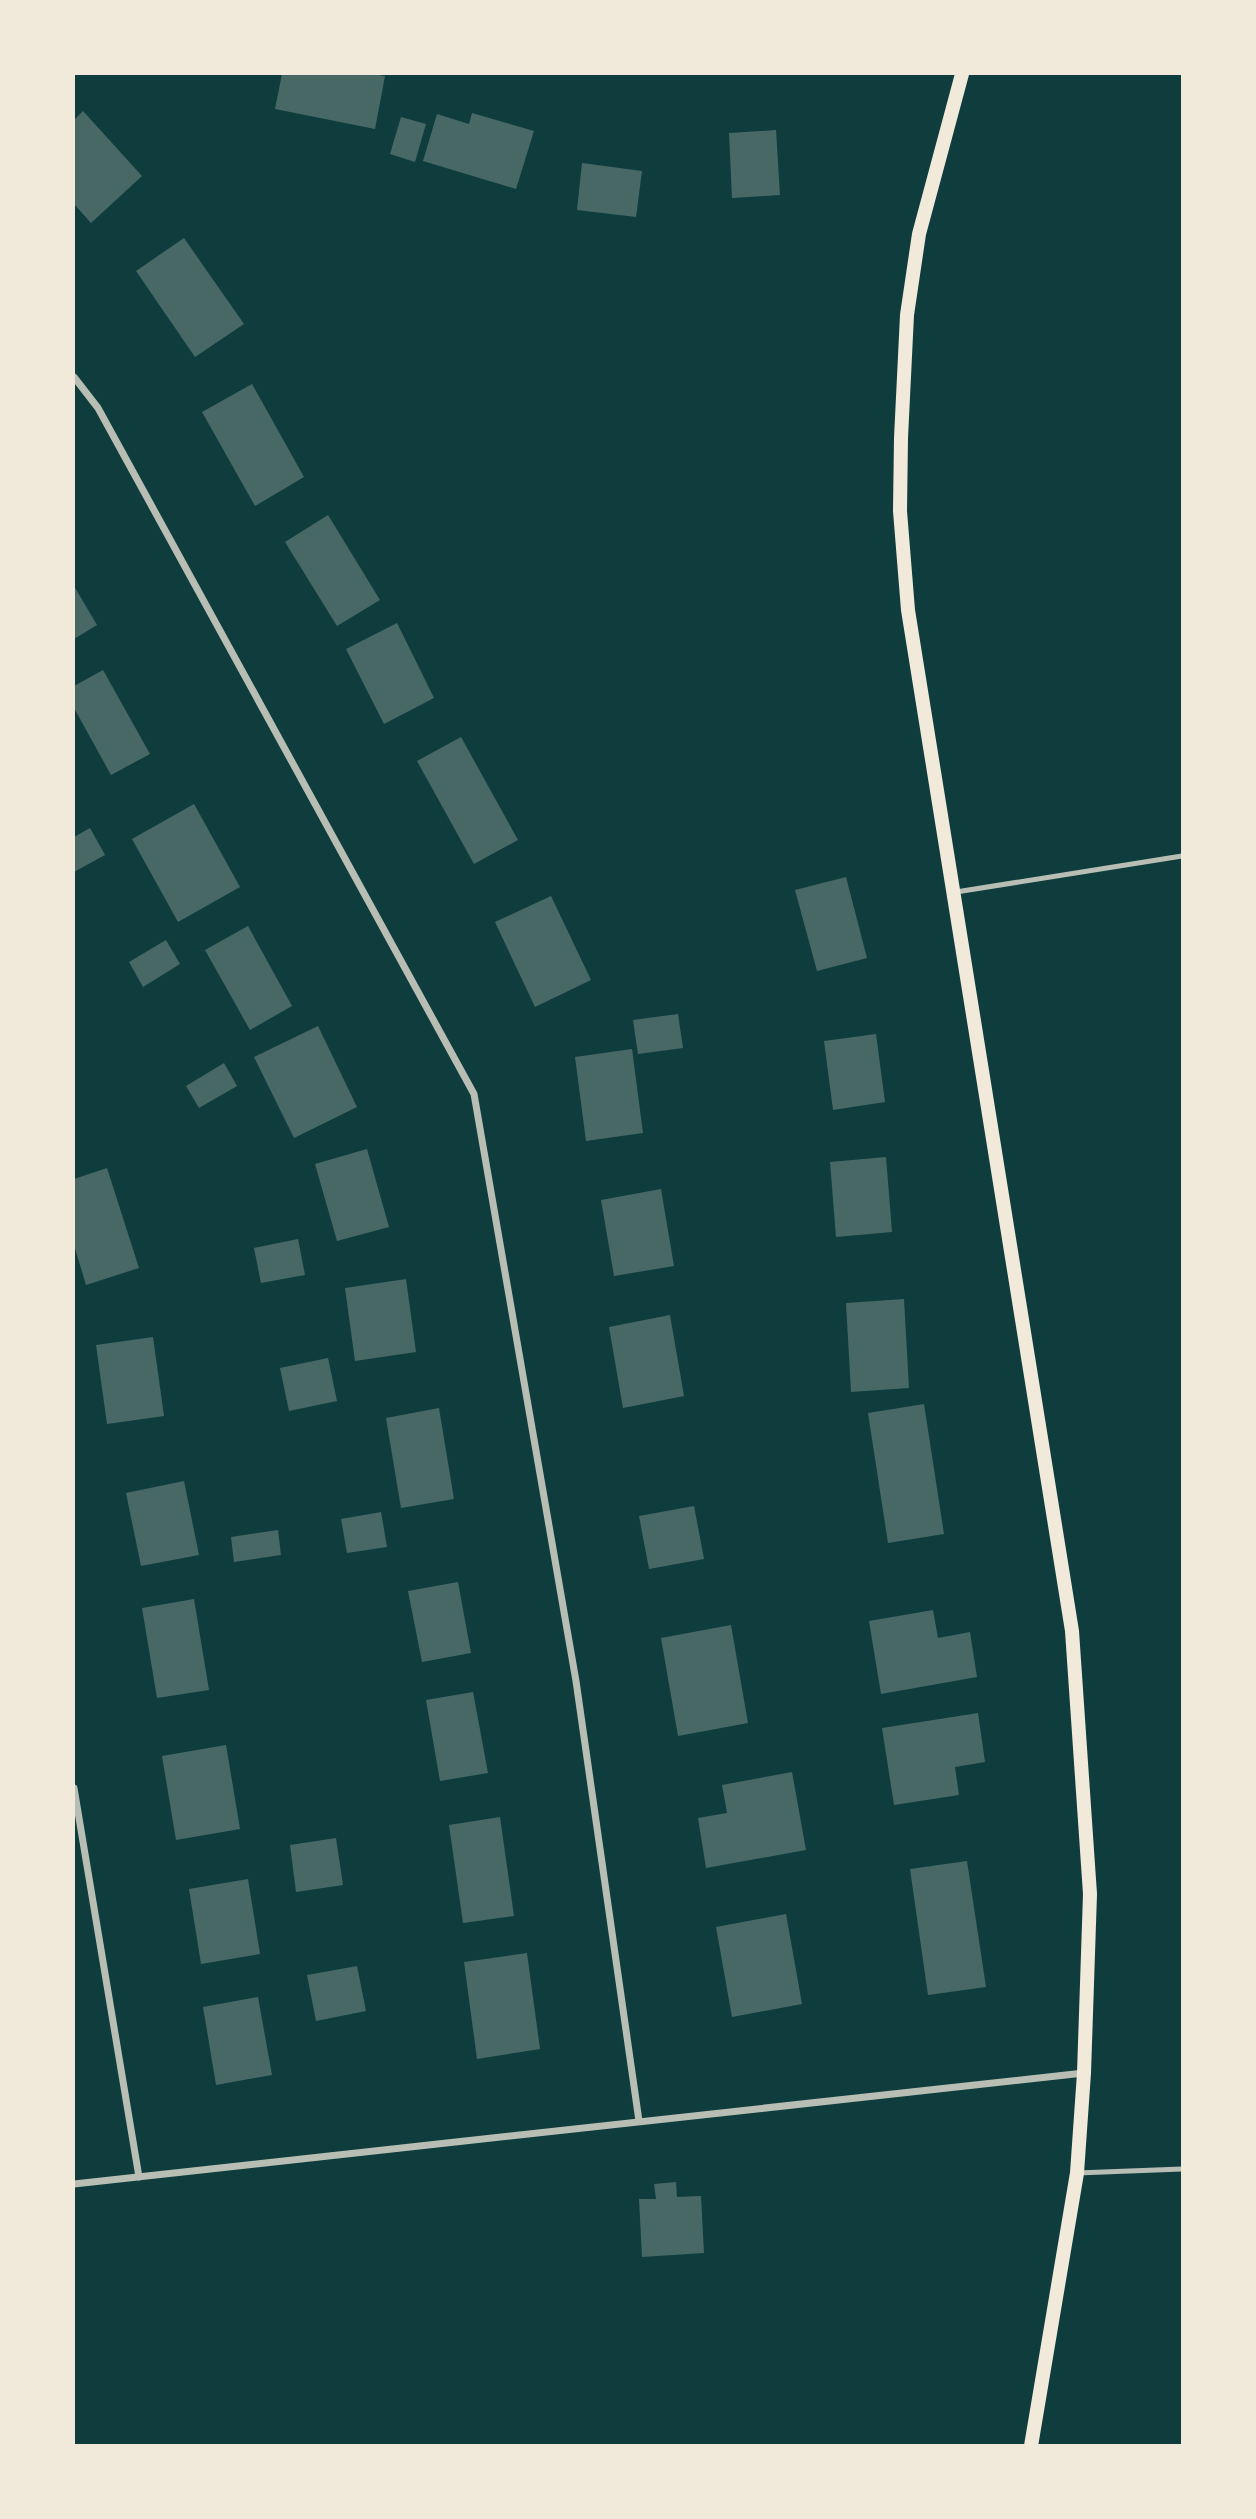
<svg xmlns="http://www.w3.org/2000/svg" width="1256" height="2519" font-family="'Libre Baskerville',serif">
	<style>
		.building { fill: #486865 }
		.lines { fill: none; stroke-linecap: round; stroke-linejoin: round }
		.service { stroke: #b8beb3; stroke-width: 5 }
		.minor { stroke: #b8beb3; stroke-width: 7 }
		.secondary { stroke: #f1e9da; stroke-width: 14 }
	</style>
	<rect width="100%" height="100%" fill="#0f3d3e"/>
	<g class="building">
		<path d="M282 74H372L385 76 375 129 275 109Z"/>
		<path d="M83 111 142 176 91 223 74 204V120Z"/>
		<path d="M472 113 534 131 516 189 423 161 437 114 469 124Z"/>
		<path d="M401 117 426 124 415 162 390 154Z"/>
		<path d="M776 130 780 195 732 198 729 133Z"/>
		<path d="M582 163 642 171 636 217 577 210Z"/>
		<path d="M184 238 244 324 195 357 136 271Z"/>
		<path d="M252 384 304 477 255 506 202 412Z"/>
		<path d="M328 515 380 600 337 626 285 542Z"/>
		<path d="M74 586 97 625 74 639Z"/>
		<path d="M397 623 434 698 384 724 346 649Z"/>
		<path d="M103 670 150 754 111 775 74 708V686Z"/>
		<path d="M461 737 518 840 474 864 417 761Z"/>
		<path d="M194 804 240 887 178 922 132 839Z"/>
		<path d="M90 828 105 855 74 872V837Z"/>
		<path d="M846 877 867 958 817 971 795 890Z"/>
		<path d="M551 896 591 980 535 1007 495 922Z"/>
		<path d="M248 926 292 1006 250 1030 205 950Z"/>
		<path d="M166 940 180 964 143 987 129 962Z"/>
		<path d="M678 1014 683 1048 638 1054 633 1020Z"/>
		<path d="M318 1026 357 1107 294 1138 254 1057Z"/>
		<path d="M876 1034 885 1102 833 1110 824 1041Z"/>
		<path d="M632 1049 643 1133 586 1141 575 1057Z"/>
		<path d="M224 1063 237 1086 199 1108 186 1086Z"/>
		<path d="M367 1149 389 1227 337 1241 315 1164Z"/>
		<path d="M886 1157 892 1232 836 1237 830 1162Z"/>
		<path d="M107 1168 139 1268 86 1285 74 1245V1179Z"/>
		<path d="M661 1189 674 1266 614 1276 601 1200Z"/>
		<path d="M298 1239 305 1275 261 1283 254 1248Z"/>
		<path d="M406 1279 416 1352 355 1361 345 1288Z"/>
		<path d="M904 1299 909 1388 851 1392 846 1303Z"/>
		<path d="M670 1315 684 1396 623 1408 609 1327Z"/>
		<path d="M153 1337 164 1416 107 1424 96 1345Z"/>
		<path d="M328 1358 337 1401 289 1411 280 1368Z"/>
		<path d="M924 1404 944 1534 888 1543 868 1413Z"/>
		<path d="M439 1408 454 1499 401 1508 386 1418Z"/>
		<path d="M184 1481 199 1555 141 1566 126 1493Z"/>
		<path d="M694 1506 704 1559 649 1569 639 1516Z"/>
		<path d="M381 1512 387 1547 347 1553 341 1519Z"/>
		<path d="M278 1530 281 1555 234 1562 231 1537Z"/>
		<path d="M458 1582 471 1653 422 1662 408 1591Z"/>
		<path d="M194 1599 209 1690 157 1698 142 1608Z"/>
		<path d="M933 1610 938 1638 970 1632 977 1677 881 1694 869 1621Z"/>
		<path d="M731 1625 748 1723 678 1736 661 1638Z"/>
		<path d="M473 1692 488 1773 440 1781 426 1700Z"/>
		<path d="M978 1713 985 1762 955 1767 959 1795 894 1805 882 1728Z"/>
		<path d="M226 1745 240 1829 176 1840 162 1756Z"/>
		<path d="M792 1772 806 1850 706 1868 698 1818 727 1813 722 1785Z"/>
		<path d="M500 1817 514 1916 463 1923 449 1825Z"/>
		<path d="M336 1838 343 1885 296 1892 290 1845Z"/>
		<path d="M967 1861 986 1987 928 1995 910 1869Z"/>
		<path d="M248 1879 260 1954 201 1964 189 1889Z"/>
		<path d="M786 1914 802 2004 732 2017 716 1927Z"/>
		<path d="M527 1953 540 2049 477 2059 464 1962Z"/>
		<path d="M357 1966 366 2011 316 2021 307 1975Z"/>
		<path d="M258 1997 272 2075 216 2085 203 2007Z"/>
		<path d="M676 2182 677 2197 701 2196 704 2253 642 2257 639 2199H656L654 2184Z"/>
	</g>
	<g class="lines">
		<g class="service">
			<path d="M956 892 1182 856"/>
			<path d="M1077 2173 1182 2169"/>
		</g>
		<g class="minor">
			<path d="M74 377 98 408 474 1094 576 1681 639 2121"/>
			<path d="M74 1788 139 2177"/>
			<path d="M74 2184 1084 2073"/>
		</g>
		<path class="secondary" d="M962 74 919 234 907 315 901 438 900 511 908 610 1072 1631 1090 1894 1084 2073 1077 2173 1031 2446"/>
	</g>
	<rect width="1256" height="2519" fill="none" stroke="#f1e9da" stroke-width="150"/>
</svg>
